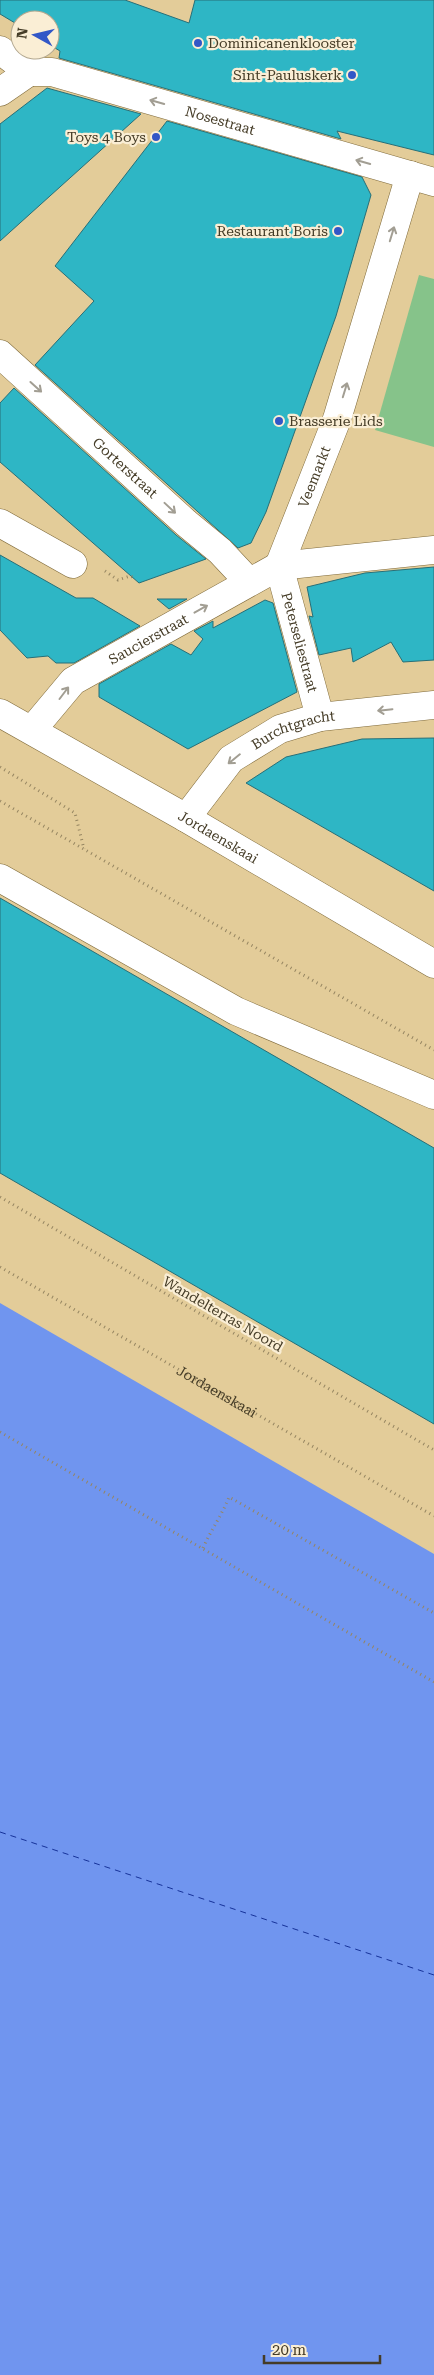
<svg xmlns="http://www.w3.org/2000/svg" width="434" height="2375" font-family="'Roboto Serif',serif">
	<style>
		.green { fill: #86c38a }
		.water { fill: #7095ef }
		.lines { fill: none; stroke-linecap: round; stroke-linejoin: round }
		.ferry { stroke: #163299; stroke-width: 1; stroke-dasharray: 6 5; stroke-linecap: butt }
		.building { fill: #2eb6c5; stroke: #276f78 }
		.minor-casing { stroke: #7f6a3a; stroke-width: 29 }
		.path { stroke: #958561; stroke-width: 3; stroke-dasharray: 1 4; stroke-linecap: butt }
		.minor { stroke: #fff; stroke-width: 28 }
		.oneway { stroke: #a29e93 }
		.poi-dot { fill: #3257c7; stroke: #faeed5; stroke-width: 2 }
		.labels { text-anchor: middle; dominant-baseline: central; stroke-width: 4.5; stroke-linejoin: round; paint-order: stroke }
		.poi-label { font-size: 14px; fill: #453c27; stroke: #faeed5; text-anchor: end }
		.street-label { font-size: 14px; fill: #453c27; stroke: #faeed5 }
	</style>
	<rect width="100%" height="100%" fill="#e3cc99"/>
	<path class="green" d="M419 275 434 279V447L375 430Z"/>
	<path class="water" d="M0 1303 434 1554V2375H0Z"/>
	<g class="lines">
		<path class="ferry" d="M0 1832 434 1975"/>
	</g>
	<g class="building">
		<path d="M0 0H125L189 23 195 0H434V155L337 131 341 139 59 58 60 51 50 45V20H20V26L0 14Z"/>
		<path d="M47 88 141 114 0 241V124Z"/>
		<path d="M167 121 362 177 371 195 336 316 266 512 251 543 238 548 35 365 94 301 55 266Z"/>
		<path d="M14 388 176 535 206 559 139 583 0 462V403Z"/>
		<path d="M0 555 76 598H93L140 626 74 663H56L48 656 27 658 0 630Z"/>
		<path d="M434 567V660L403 662 391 642 353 662 351 648 319 655 309 616 313 617 307 587 365 573Z"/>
		<path d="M157 599H187L169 609Z"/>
		<path d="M265 600 273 603 297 692 188 749 99 697V684L171 644 191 655 203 639 194 631 213 621V628Z"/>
		<path d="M434 738V891L246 783 286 757 362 739Z"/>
		<path d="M0 898 434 1148V1424L0 1173Z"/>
	</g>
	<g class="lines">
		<g class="minor-casing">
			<g id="minor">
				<path d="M0 50 29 72"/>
				<path id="s2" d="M29 72H52L434 182"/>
				<path d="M0 92 29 72"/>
				<path id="s3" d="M0 354 186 523 220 551 249 582"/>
				<path d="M0 523 73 564"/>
				<path id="s4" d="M279 566 337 419 410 175"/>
				<path id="s5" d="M279 566 320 717"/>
				<path id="s6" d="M0 713 186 818 434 964"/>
				<path id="s7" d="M32 730 73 681 279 566 434 550"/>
				<path id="s8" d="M186 818 231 759 280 729 320 717 434 705"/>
				<path d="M0 878 236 1011 434 1095"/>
			</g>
		</g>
		<g class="path">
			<path d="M105 571 118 580 130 576 133 577"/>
			<path d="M0 767 75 813 84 849"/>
			<path d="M0 801 434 1050"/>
			<path d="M0 1197 434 1450"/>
			<path id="s1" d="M0 1267 434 1516"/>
			<path d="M0 1432 434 1682"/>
			<path d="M203 1548C211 1530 222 1515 229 1497L434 1613"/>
		</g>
		<use href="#minor" class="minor"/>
	</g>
	<defs><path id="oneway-shaft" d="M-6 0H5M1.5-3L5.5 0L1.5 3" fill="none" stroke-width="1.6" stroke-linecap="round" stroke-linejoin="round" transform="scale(1.25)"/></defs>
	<g class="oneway">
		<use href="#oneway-shaft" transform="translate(157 102) rotate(-164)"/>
		<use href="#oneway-shaft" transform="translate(363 162) rotate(-164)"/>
		<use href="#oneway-shaft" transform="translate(392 234) rotate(-73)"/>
		<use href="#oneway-shaft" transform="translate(36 387) rotate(42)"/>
		<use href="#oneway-shaft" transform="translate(345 390) rotate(-73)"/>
		<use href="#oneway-shaft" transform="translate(170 508) rotate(43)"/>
		<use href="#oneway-shaft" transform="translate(201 609) rotate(-29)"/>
		<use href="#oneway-shaft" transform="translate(64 693) rotate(-53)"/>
		<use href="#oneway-shaft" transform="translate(385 710) rotate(174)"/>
		<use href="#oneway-shaft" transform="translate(234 759) rotate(141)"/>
	</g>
	<g class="poi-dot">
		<circle cx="198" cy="43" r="5"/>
		<circle cx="352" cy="75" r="5"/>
		<circle cx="156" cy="137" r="5"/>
		<circle cx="338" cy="231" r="5"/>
		<circle cx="279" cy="421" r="5"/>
	</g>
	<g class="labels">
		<g class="poi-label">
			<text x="208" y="43" text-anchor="start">Dominicanenklooster</text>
			<text x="342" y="75">Sint-Pauluskerk</text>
			<text x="146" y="137">Toys 4 Boys</text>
			<text x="328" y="231">Restaurant Boris</text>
			<text x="289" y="421" text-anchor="start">Brasserie Lids</text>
		</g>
		<g class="street-label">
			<text stroke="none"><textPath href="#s2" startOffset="198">Nosestraat</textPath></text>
			<text stroke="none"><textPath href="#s3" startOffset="169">Gorterstraat</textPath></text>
			<text stroke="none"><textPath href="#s4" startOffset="96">Veemarkt</textPath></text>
			<text stroke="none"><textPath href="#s7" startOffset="150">Saucierstraat</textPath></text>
			<text stroke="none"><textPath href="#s5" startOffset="79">Peterseliestraat</textPath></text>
			<text stroke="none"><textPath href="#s8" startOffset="144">Burchtgracht</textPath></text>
			<text stroke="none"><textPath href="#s6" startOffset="251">Jordaenskaai</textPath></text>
			<text transform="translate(223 1314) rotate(30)">Wandelterras Noord</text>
			<text stroke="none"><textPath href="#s1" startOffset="250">Jordaenskaai</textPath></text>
		</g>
	</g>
	<g transform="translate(35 35) rotate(278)"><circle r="24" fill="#faeed5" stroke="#b2a78f"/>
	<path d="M0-4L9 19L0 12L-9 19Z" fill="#3257c7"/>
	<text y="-8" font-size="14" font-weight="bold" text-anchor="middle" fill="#453c27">N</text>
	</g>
	<path d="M264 2355v8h116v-8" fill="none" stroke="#453c27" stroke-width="2.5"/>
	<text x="272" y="2355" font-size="15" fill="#453c27" stroke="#faeed5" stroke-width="4" paint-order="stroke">20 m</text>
</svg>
